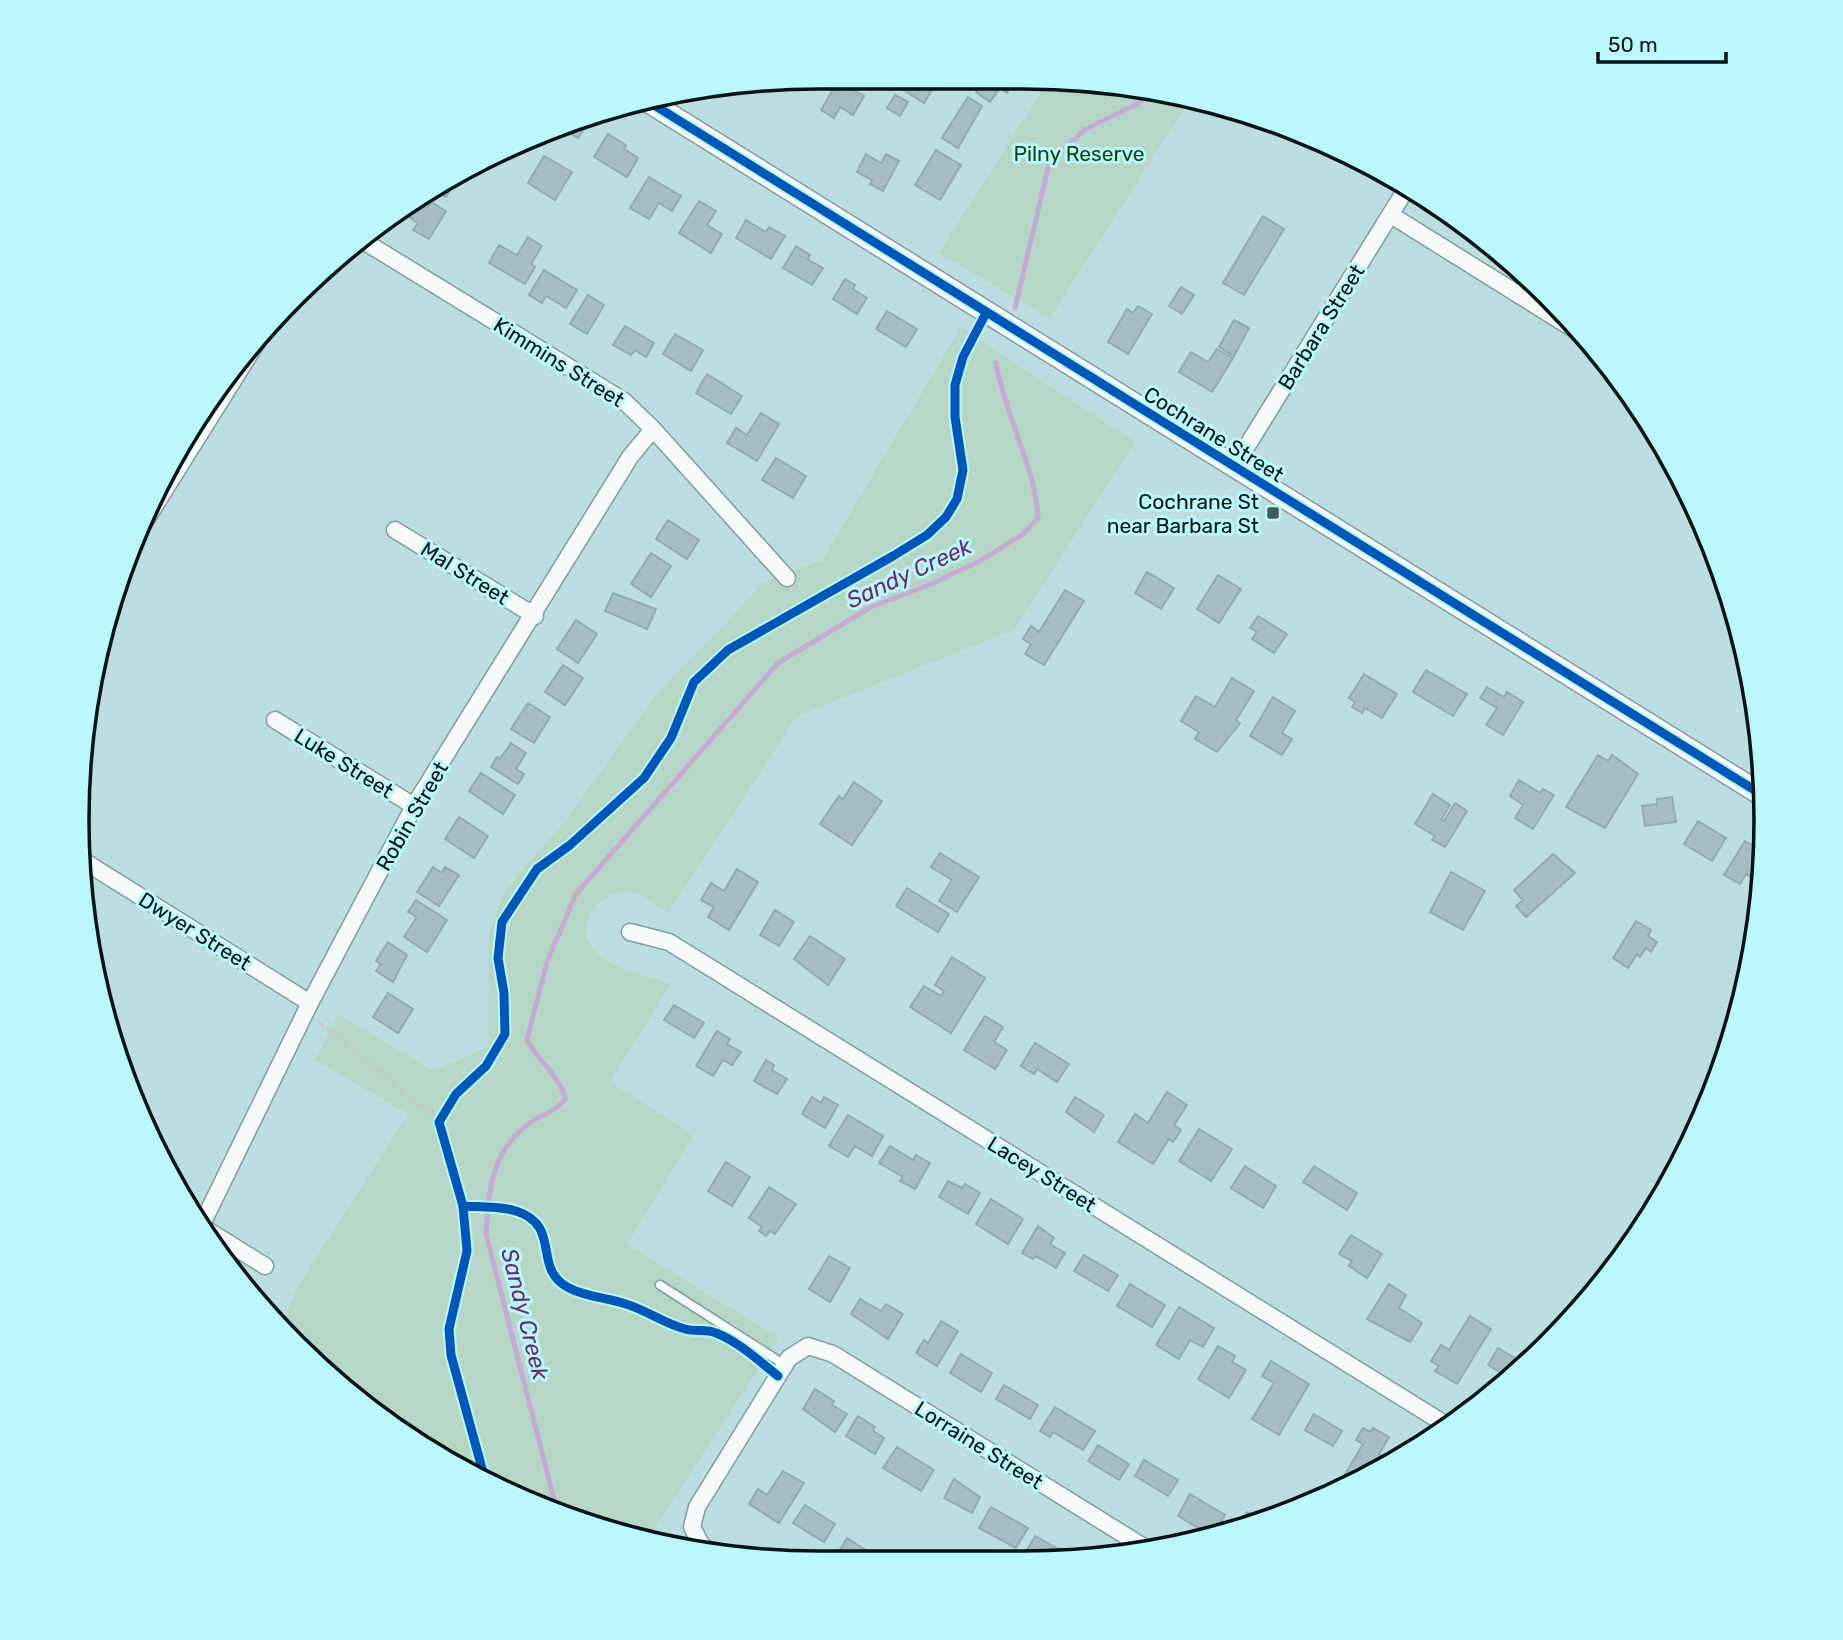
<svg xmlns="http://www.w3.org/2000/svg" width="1843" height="1640" font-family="Rubik,sans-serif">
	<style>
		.green { fill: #b7d7c6 }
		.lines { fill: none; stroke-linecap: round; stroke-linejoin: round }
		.stream { stroke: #c6acd5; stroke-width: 5 }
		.building { fill: #a5bec3; stroke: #92aab0; stroke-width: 2 }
		.service-casing { stroke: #839d9f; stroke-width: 11 }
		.minor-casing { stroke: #839d9f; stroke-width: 19 }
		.tertiary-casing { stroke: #839d9f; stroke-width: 24 }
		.path { stroke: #c0c9ca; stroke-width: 2.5; stroke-dasharray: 7 3.5; stroke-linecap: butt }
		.service { stroke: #f5fafa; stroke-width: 8 }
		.minor { stroke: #f5fafa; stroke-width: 16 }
		.tertiary { stroke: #f5fafa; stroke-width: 21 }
		.cycleway-casing { stroke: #bbf8fd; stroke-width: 13 }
		.cycleway { stroke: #0057b8; stroke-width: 9 }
		.poi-dot { fill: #425a5c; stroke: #bbf8fd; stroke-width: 2.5 }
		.labels { text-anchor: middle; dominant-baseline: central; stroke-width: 6; stroke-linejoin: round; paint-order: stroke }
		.park-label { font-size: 21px; fill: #0d450d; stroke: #bbf8fd }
		.street-label { font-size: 21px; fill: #001315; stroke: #bbf8fd }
		.poi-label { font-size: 21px; fill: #001315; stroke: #bbf8fd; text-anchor: end }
		.water-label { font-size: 23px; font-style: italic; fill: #692c71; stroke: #bbf8fd }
		.rim { fill: none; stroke: #001315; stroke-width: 3.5 }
	</style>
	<rect width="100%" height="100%" fill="#bddee1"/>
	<g class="green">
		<path d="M1045 86 1168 91 1191 98 1050 318 939 253Z"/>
		<path d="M961 327 1135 442 1014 630 797 716 668 913C659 907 647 896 636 893 610 885 573 917 590 944 605 969 646 975 671 984L610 1082 694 1135 627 1244 779 1338 646 1541 628 1538 492 1487 368 1410 282 1329 295 1291 408 1114 315 1060 338 1014 433 1071 488 1047 489 933 506 889 566 820 654 697 723 627 762 583 822 560Z"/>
	</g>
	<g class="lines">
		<g class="stream">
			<path d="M1015 308 1049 164 1084 130 1137 104 1153 91"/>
			<path d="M557 1511 486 1234C488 1190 492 1150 530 1123 543 1114 555 1112 565 1099 560 1076 538 1061 527 1040L547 962 576 894 778 663 871 607 931 584 980 561 1022 535 1038 518C1035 465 1005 416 996 363"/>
		</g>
	</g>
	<g class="building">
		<path d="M838 81 864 96 853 115 840 107 834 118 821 110Z"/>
		<path d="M907 81 934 82 936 83 924 103 902 89Z"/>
		<path d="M981 84 1012 85 1007 93 1000 88 990 102 976 92Z"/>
		<path d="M895 95 908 102 900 116 887 108Z"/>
		<path d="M968 97 982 106 958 148 942 138Z"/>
		<path d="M584 119 589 121 578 138 560 128Z"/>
		<path d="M608 134 626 145 624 149 638 158 627 177 594 157Z"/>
		<path d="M936 150 961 165 940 200 915 185Z"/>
		<path d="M866 154 881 163 886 154 899 161 883 191 870 184 872 180 857 172Z"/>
		<path d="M544 156 572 172 555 200 528 183Z"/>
		<path d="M459 175 446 197 435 191Z"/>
		<path d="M649 177 681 196 672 211 659 203 649 219 630 208Z"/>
		<path d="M699 201 716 211 707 225 722 234 711 253 679 233Z"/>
		<path d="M431 202 446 211 429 239 413 230 418 223 410 218 419 203 427 208Z"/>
		<path d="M1263 216 1284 229 1244 295 1223 283Z"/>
		<path d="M746 220 766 232 769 227 785 236 771 259 736 238Z"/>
		<path d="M528 237 542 246 531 264 535 267 525 284 489 263 499 245 517 255Z"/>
		<path d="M796 246 810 255 807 259 823 268 812 285 783 268Z"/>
		<path d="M544 270 577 290 566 308 546 296 542 303 529 295Z"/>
		<path d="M845 279 855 285 853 289 867 298 857 314 833 299Z"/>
		<path d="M1181 287 1194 295 1182 314 1169 306Z"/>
		<path d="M588 295 604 305 587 334 570 324Z"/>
		<path d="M1138 306 1152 314 1128 354 1108 342 1127 309 1133 313Z"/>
		<path d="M887 311 917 329 906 347 876 329Z"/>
		<path d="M1234 320 1249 328 1234 356 1219 347Z"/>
		<path d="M625 326 654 343 646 357 635 350 631 355 613 345Z"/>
		<path d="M675 334 703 350 691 371 663 354Z"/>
		<path d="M1217 349 1233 358 1212 392 1179 372 1191 352 1208 362Z"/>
		<path d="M707 374 742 396 731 414 696 393Z"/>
		<path d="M761 413 779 424 757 461 727 443 736 428 747 435Z"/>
		<path d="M776 458 806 476 793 498 762 480Z"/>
		<path d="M668 520 699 540 687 559 656 539Z"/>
		<path d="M651 553 671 566 651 597 631 584Z"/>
		<path d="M1147 572 1174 588 1161 609 1135 593Z"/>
		<path d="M1218 575 1241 589 1219 623 1197 609Z"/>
		<path d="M1065 590 1084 601 1044 665 1025 654 1031 644 1023 639 1031 626 1039 632Z"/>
		<path d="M613 593 656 609 647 629 605 611Z"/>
		<path d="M1258 616 1287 634 1274 653 1252 639 1257 632 1250 628Z"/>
		<path d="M576 620 597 634 578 663 557 649Z"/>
		<path d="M563 665 583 678 565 705 545 692Z"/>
		<path d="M1426 670 1467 694 1453 716 1413 692Z"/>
		<path d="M1364 674 1397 694 1382 718 1365 708 1362 713 1352 707 1355 702 1349 698Z"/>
		<path d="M1232 678 1254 691 1236 720 1240 723 1217 752 1195 739 1199 732 1181 721 1196 696 1215 707Z"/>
		<path d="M1487 687 1504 697 1507 692 1523 702 1503 735 1486 725 1497 708 1480 698Z"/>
		<path d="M1273 697 1295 711 1282 733 1292 739 1282 755 1250 736Z"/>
		<path d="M528 703 550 717 534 743 511 729Z"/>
		<path d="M511 743 526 753 516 769 524 774 518 784 491 767 497 757 500 759Z"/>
		<path d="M1598 755 1608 761 1612 755 1638 774 1605 828 1566 807Z"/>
		<path d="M481 773 515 795 503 814 469 791Z"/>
		<path d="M1519 780 1540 793 1543 789 1554 795 1533 829 1515 818 1523 805 1510 796Z"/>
		<path d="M854 782 882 801 852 845 820 824 839 796 843 799Z"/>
		<path d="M1433 794 1450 805 1441 820 1444 821 1455 803 1467 811 1445 847 1432 840 1435 836 1415 824Z"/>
		<path d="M1672 797 1676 822 1645 826 1642 806 1657 804V799Z"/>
		<path d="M459 817 488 836 474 858 445 839Z"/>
		<path d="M1698 821 1726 838 1712 861 1684 844Z"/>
		<path d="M1745 841 1761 850 1757 857 1762 860 1761 883 1746 874 1740 884 1724 875Z"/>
		<path d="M940 853 979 877 957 912 939 901 952 880 931 867Z"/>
		<path d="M1553 854 1575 873 1526 917 1516 906 1523 900 1514 890Z"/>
		<path d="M433 867 442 873 445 867 459 875 439 906 417 892Z"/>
		<path d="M737 869 758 882 729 930 708 917 714 907 701 900 711 883 724 891Z"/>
		<path d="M1451 872 1485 891 1463 930 1430 912Z"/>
		<path d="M907 888 949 914 938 932 896 906Z"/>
		<path d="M416 900 447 920 427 952 404 937 417 917 408 912Z"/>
		<path d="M775 910 794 922 779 946 760 935Z"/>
		<path d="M1636 921 1651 930 1648 936 1657 942 1651 952 1646 948 1640 957 1637 954 1628 968 1613 958Z"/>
		<path d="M810 936 845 959 828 985 794 959Z"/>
		<path d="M388 942 407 955 393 982 376 971 381 964 376 961Z"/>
		<path d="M952 957 985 978 951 1033 910 1007 924 986 941 996 944 991 935 985Z"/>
		<path d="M388 993 413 1009 398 1033 373 1017Z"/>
		<path d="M674 1005 704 1023 694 1038 664 1020Z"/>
		<path d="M985 1016 1003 1027 994 1042 1007 1050 995 1069 964 1050Z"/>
		<path d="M717 1031 730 1039 727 1044 741 1052 732 1065 723 1060 713 1076 696 1066Z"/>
		<path d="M1035 1043 1069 1064 1057 1082 1037 1069 1034 1074 1021 1066Z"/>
		<path d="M766 1060 774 1065 772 1070 787 1079 777 1094 754 1081Z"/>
		<path d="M1167 1092 1187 1105 1174 1125 1181 1130 1173 1142 1169 1139 1153 1164 1118 1142 1135 1114 1148 1123Z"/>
		<path d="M812 1097 821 1103 824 1097 838 1105 825 1128 802 1114Z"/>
		<path d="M1075 1097 1104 1115 1094 1132 1066 1112Z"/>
		<path d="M848 1115 883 1136 872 1156 855 1146 848 1157 829 1146Z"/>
		<path d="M1199 1129 1232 1149 1211 1181 1179 1161Z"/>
		<path d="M890 1146 913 1160 916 1155 930 1163 915 1189 900 1181 903 1177 879 1163Z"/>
		<path d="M726 1162 750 1177 732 1206 708 1191Z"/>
		<path d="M1245 1166 1276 1186 1263 1208 1231 1188Z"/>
		<path d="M1314 1166 1357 1193 1347 1210 1303 1182Z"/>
		<path d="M948 1181 962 1188 965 1184 980 1193 968 1214 939 1197Z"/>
		<path d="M769 1187 796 1204 775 1234 770 1231 766 1236 759 1231 762 1227 749 1218Z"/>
		<path d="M991 1199 1023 1219 1008 1244 976 1224Z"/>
		<path d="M1038 1226 1054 1238 1050 1244 1065 1253 1056 1268 1036 1256 1033 1259 1022 1253Z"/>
		<path d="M1351 1235 1382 1254 1367 1278 1349 1266 1352 1261 1339 1254Z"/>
		<path d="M1084 1255 1118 1275 1108 1291 1074 1271Z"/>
		<path d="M829 1256 850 1268 830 1302 809 1289Z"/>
		<path d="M1130 1284 1165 1305 1152 1327 1117 1306Z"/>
		<path d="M1389 1284 1406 1295 1399 1308 1422 1323 1410 1342 1367 1319Z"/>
		<path d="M860 1299 881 1311 886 1304 903 1314 888 1339 851 1314Z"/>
		<path d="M1179 1307 1214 1328 1203 1347 1190 1340 1179 1359 1156 1345Z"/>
		<path d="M1470 1316 1491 1329 1457 1384 1435 1371 1439 1366 1431 1361 1441 1345 1449 1350Z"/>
		<path d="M941 1321 958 1331 937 1366 916 1353 924 1340 928 1343Z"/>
		<path d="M1218 1346 1235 1356 1232 1362 1246 1370 1229 1398 1198 1379Z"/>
		<path d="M1498 1348 1522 1362 1509 1378 1488 1365Z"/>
		<path d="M961 1354 992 1373 981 1392 950 1373Z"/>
		<path d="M1271 1361 1309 1384 1279 1435 1252 1419 1274 1383 1262 1376Z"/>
		<path d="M1004 1385 1038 1405 1030 1419 996 1399Z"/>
		<path d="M815 1389 834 1401 832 1405 847 1414 835 1432 803 1409Z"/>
		<path d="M1055 1407 1095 1431 1083 1450 1053 1432 1050 1437 1040 1431Z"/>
		<path d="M1314 1414 1342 1431 1333 1446 1305 1430Z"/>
		<path d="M858 1416 875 1427 873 1431 884 1438 875 1454 846 1436Z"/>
		<path d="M1363 1428 1371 1432 1373 1428 1389 1437 1379 1454 1386 1458 1378 1470 1348 1488 1340 1483 1363 1444 1356 1440Z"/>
		<path d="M1098 1445 1129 1464 1119 1480 1088 1461Z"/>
		<path d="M897 1447 934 1470 921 1491 883 1468Z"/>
		<path d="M1144 1460 1178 1480 1168 1496 1135 1476Z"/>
		<path d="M783 1471 804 1483 779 1523 749 1504 758 1489 767 1495Z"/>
		<path d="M954 1479 980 1497 972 1513 944 1498Z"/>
		<path d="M1190 1494 1225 1515 1212 1536 1178 1516Z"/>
		<path d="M805 1505 835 1524 824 1542 793 1523Z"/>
		<path d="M991 1507 1028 1528 1016 1548 979 1528Z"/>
		<path d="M1247 1512 1261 1520 1236 1530Z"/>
		<path d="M1035 1536 1071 1556 1068 1561H1021Z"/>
		<path d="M847 1538 880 1559 879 1561H833Z"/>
	</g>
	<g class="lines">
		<g class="service-casing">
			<path id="service" d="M660 1285 785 1365"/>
		</g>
		<g class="minor-casing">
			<g id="minor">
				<path d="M1391 215 1580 333"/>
				<path d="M362 240 624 401 653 429 787 578"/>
				<path d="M1234 467 1408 186"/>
				<path d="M395 530 535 616"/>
				<path d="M132 542 261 336"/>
				<path d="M275 720 414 806"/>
				<path d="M79 858 310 1003"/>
				<path d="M630 932 669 942 1448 1426"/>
				<path d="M203 1222 310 1003 414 806 630 457 653 429"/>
				<path d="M209 1231 265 1266"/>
				<path d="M711 1551 702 1546 692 1527 697 1507 789 1358 808 1346 833 1354 1147 1549"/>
			</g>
		</g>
		<g class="tertiary-casing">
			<path id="tertiary" d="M646 100 1764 796"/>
		</g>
		<path class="path" d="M319 1022 439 1122"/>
		<use href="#service" class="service"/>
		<use href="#minor" class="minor"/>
		<use href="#tertiary" class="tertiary"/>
		<g class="cycleway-casing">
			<g id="cycleway">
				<path d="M646 100 1764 796"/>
				<path d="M463 1206C479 1207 500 1206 516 1211 563 1226 531 1269 569 1288 586 1297 608 1298 626 1304 646 1310 665 1324 685 1329 695 1332 707 1329 716 1333 739 1342 759 1361 778 1376"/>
				<path d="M486 1483 451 1355 449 1329 467 1251 463 1206 439 1122 456 1094 486 1066 505 1034 504 993 498 958 502 922 537 869 570 845 644 778 671 738 694 682 728 650 893 556 927 535 946 517 957 499 963 470 955 417V385L963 357 986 313"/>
			</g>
		</g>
		<use href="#cycleway" class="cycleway"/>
	</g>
	<rect class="poi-dot" x="1266" y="506" width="14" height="14" rx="3.5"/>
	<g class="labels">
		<g class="park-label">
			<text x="1079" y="153">Pilny Reserve</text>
		</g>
		<g class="street-label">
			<text transform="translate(1321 327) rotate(-58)">Barbara Street</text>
			<text transform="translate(559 362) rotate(32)">Kimmins Street</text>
			<text transform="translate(1214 434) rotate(32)">Cochrane Street</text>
			<text transform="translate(465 573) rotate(32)">Mal Street</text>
			<text transform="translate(344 763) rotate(32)">Luke Street</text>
			<text transform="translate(412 816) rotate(-60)">Robin Street</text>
			<text transform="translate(195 931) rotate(32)">Dwyer Street</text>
			<text transform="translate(1042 1174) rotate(32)">Lacey Street</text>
			<text transform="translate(979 1445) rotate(32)">Lorraine Street</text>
		</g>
		<g class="poi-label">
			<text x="1259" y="501">Cochrane St<tspan x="1259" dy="24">near Barbara St</tspan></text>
		</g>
		<g class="water-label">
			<text transform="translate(909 573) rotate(-25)">Sandy Creek</text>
			<text transform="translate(525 1314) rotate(76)">Sandy Creek</text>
		</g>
	</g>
	<path d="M0 0H1843V1640H0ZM820 89H1023A731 731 0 0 1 1754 820V820A731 731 0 0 1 1023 1551H820A731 731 0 0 1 89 820V820A731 731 0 0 1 820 89Z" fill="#bbf8fd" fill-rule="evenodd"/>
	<path class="rim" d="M820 89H1023A731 731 0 0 1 1754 820V820A731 731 0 0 1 1023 1551H820A731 731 0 0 1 89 820V820A731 731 0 0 1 820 89Z"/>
	<path d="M1598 52v10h128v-10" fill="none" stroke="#001315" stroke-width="3.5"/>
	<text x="1608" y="52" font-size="21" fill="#001315" stroke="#bbf8fd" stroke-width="5" paint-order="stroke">50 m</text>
</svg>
